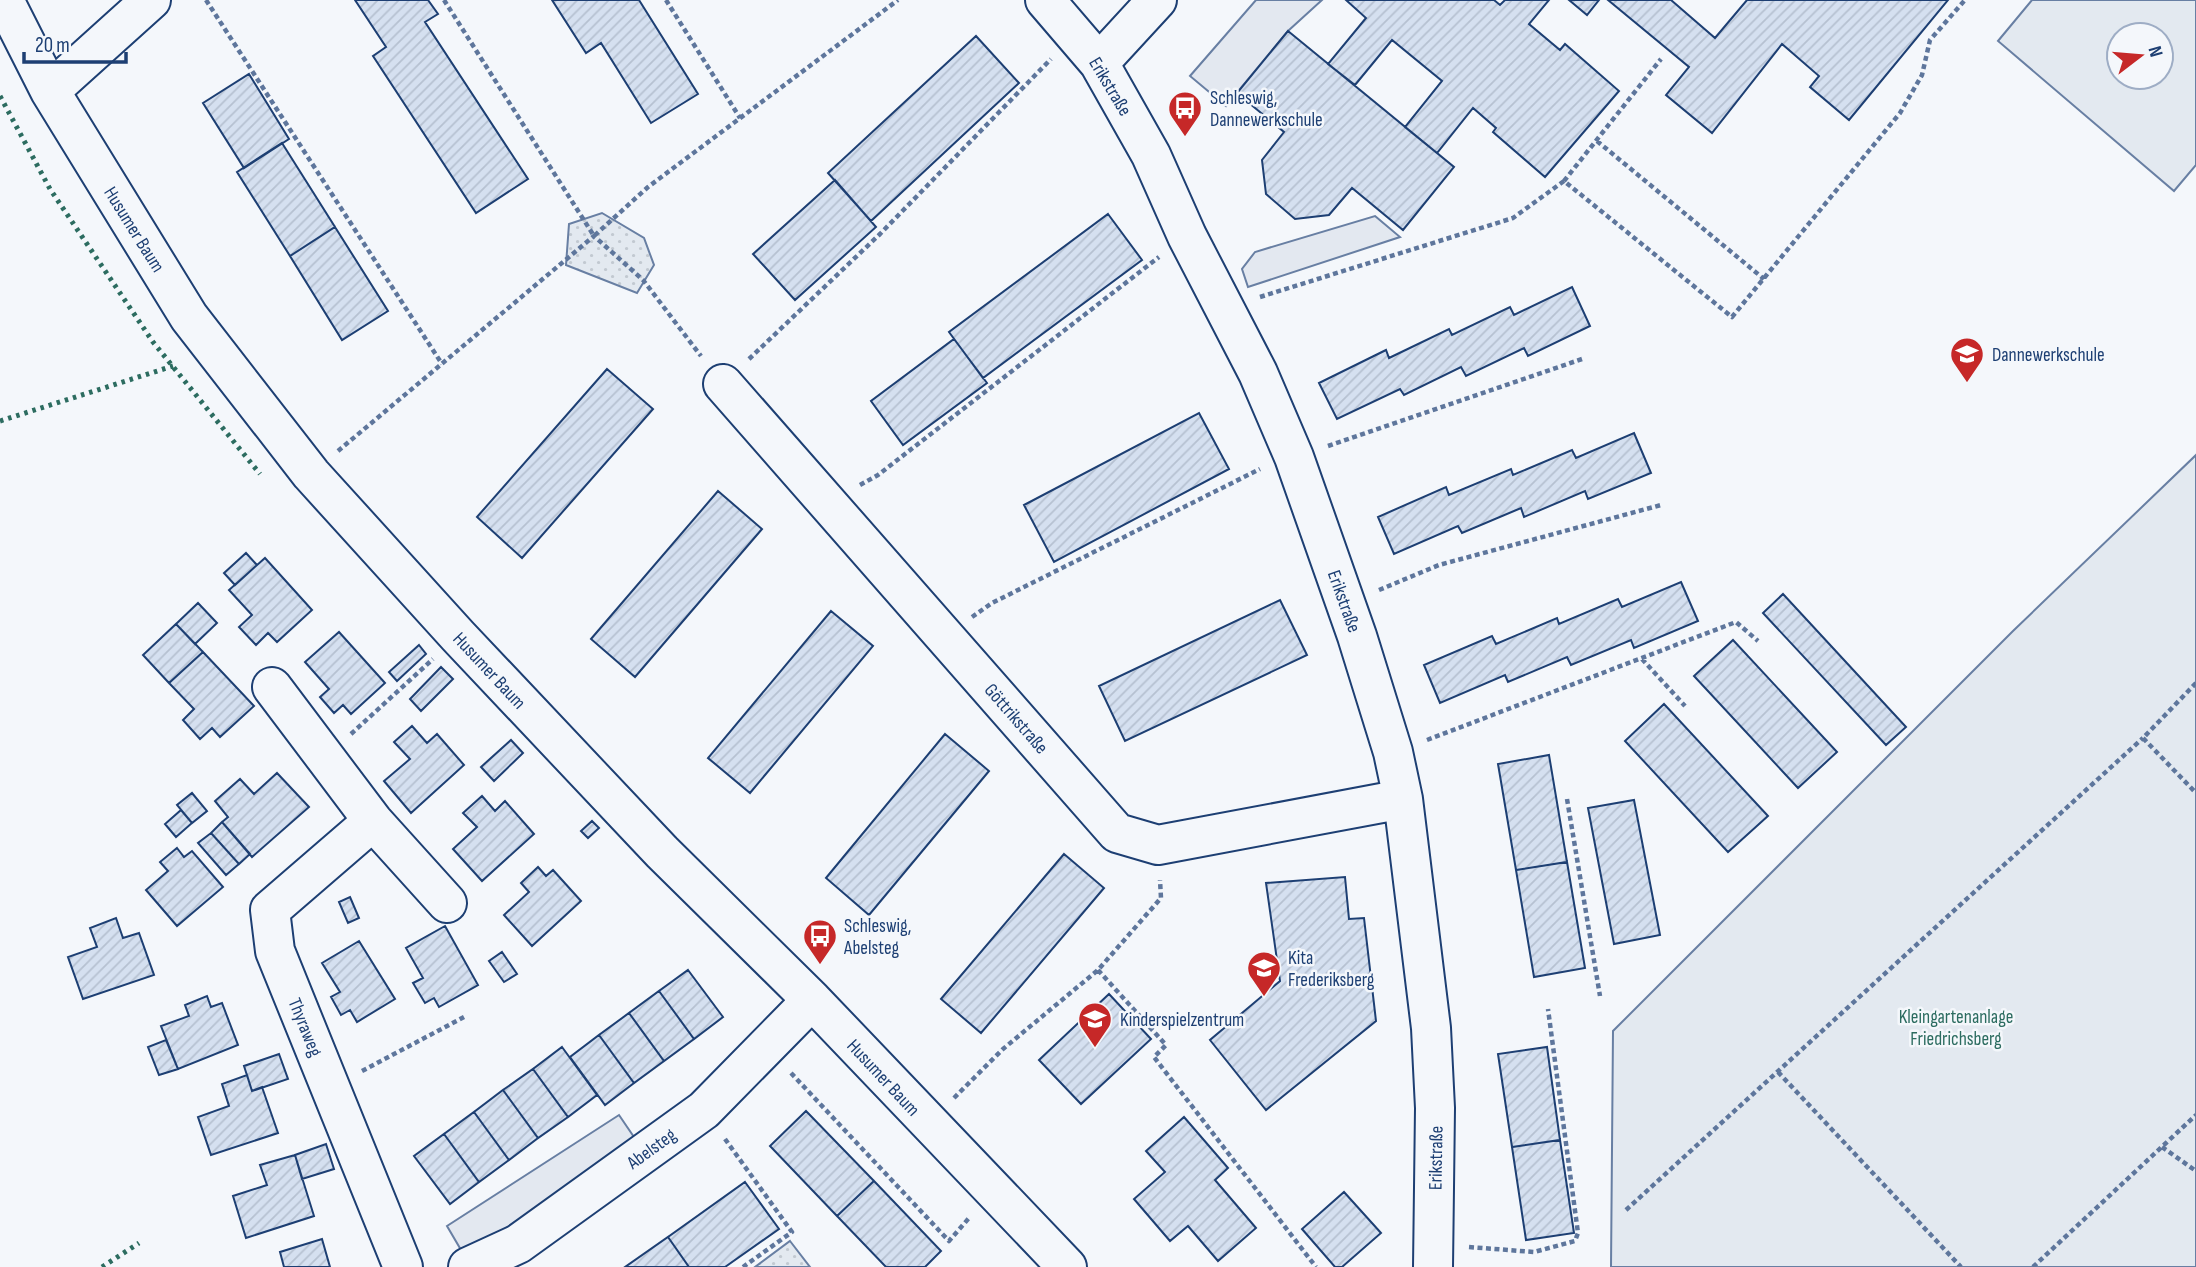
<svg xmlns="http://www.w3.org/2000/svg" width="2196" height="1267" font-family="'Sofia Sans Condensed',sans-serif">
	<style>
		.park { fill: url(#park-dots); stroke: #687fa3; stroke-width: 2 }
		.garden { fill: #e3e9f0; stroke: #687fa3; stroke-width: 2; fill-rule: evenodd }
		.parking { fill: #e3e8f0; stroke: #687fa3; stroke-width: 2 }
		.building { fill: url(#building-hatch); stroke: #1d3f73; stroke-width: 2 }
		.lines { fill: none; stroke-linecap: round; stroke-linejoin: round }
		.minor-casing { stroke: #1d3f73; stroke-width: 42 }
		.path { stroke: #5e769c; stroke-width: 4.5; stroke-dasharray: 5 3.5; stroke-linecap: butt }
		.minor { stroke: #f4f7fb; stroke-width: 38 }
		.hedge { stroke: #2c6c60; stroke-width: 5; stroke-dasharray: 3.5 5; stroke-linecap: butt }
		.labels { text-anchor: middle; stroke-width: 5; stroke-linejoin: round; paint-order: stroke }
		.street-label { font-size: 19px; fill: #1d3f73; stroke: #f4f7fb }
		.poi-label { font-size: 19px; fill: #1d3f73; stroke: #f4f7fb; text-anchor: start }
		.park-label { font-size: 19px; fill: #2c6c60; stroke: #f4f7fb }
	</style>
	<defs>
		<pattern id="park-dots" width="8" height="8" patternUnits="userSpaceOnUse" patternTransform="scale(1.75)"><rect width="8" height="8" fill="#e3e9f0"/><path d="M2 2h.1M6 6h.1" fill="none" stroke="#c2c9d1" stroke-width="1.8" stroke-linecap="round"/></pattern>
		<pattern id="building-hatch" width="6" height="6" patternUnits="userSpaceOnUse" patternTransform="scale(1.75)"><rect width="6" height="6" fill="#d5e0f0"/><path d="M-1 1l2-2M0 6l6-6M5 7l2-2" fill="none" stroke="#b6c1d1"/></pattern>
	</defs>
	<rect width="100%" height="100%" fill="#f4f7fb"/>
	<path class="park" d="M602 213 644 238 654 265 637 293 566 265 569 224Z
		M790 1241 810 1267H755Z"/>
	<path class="garden" d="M2032 0H2196V165L2174 191 1998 41ZM2161 35V77H2119V35Z
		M2196 455V1267H1611L1613 1031 2013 631Z"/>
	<path class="parking" d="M1256 0H1322L1288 31 1226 106 1190 76Z
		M1375 216 1400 237 1248 287 1242 269 1255 252Z
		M619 1115 638 1143 464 1255 447 1226Z"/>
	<path class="building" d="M355 0H428L438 14 425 22 528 179 476 213 373 56 386 47Z
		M552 0H639L698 94 651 123 601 43 586 53Z
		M1346 0H1494L1500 5 1505 0H1549L1529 24 1560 50 1565 44 1619 91 1545 177 1493 132 1496 128 1473 108 1437 153 1405 127 1442 81 1392 40 1355 85 1328 64 1366 18Z
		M1569 0H1599L1587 15Z
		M1608 0H1671L1715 38 1747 0H1948L1849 120 1810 87 1819 76 1782 44 1712 133 1666 95 1689 67Z
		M1288 31 1454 167 1403 230 1352 188 1329 215 1295 219 1266 194 1262 160 1284 132 1237 93Z
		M976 36 1019 83 871 221 828 173Z
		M249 74 289 139 244 168 203 103Z
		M282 143 335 227 290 256 237 172Z
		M835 180 876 227 795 300 753 254Z
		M1108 214 1142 260 983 378 949 332Z
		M335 227 388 311 342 340 290 256Z
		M1572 287 1590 326 1528 356 1524 348 1466 376 1461 367 1404 395 1400 389 1337 419 1319 383 1386 350 1389 358 1449 329 1452 335 1510 307 1514 315Z
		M954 339 987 383 903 445 871 401Z
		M607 369 653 409 522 558 477 517Z
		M1199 413 1229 469 1054 562 1024 505Z
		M1634 433 1651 473 1588 499 1585 491 1524 517 1521 508 1462 533 1458 526 1394 554 1378 517 1446 487 1449 495 1511 469 1513 475 1572 450 1576 458Z
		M718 491 762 529 635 677 591 639Z
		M246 553 257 565 235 585 224 573Z
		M265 558 312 610 277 642 268 633 256 645 239 627 252 615 229 590Z
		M1681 582 1698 621 1634 648 1631 640 1571 665 1567 657 1508 682 1505 675 1440 703 1424 665 1492 636 1496 644 1557 618 1559 624 1618 599 1622 607Z
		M1783 594 1906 727 1886 745 1763 613Z
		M1280 600 1307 655 1125 741 1099 686Z
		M198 603 217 623 195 644 176 624Z
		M831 611 873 646 750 793 708 758Z
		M176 624 203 652 169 683 143 655Z
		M339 632 385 683 351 714 343 705 334 713 320 697 329 689 305 662Z
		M1733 640 1837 752 1798 788 1694 676Z
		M419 645 426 654 397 681 389 672Z
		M203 652 254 706 220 737 212 728 200 739 183 720 194 709 169 683Z
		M441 667 453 679 421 711 410 699Z
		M1664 704 1768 816 1728 852 1625 741Z
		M412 726 427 743 437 734 464 765 411 813 384 781 410 759 394 742Z
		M945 734 989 771 869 915 826 878Z
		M511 740 523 753 494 781 481 767Z
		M1549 755 1567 862 1516 870 1498 764Z
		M277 773 309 807 252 857 222 822 228 817 215 801 240 779 254 794Z
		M192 793 207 811 192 823 177 805Z
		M482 796 495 811 505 801 534 834 482 881 453 849 477 827 463 813Z
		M1634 800 1660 935 1614 944 1588 808Z
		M181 810 192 823 176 837 165 824Z
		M592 821 599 828 588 838 581 831Z
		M222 822 250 854 239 864 211 833Z
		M211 833 239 864 226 875 198 843Z
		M177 848 184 857 192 851 223 887 177 926 146 890 168 871 160 862Z
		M1064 854 1104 888 981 1033 941 999Z
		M1567 862 1585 968 1534 977 1516 870Z
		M538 867 546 876 553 870 581 901 532 946 504 915 529 892 521 883Z
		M1345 877 1349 919 1364 918 1376 1021 1266 1110 1210 1040 1280 981 1266 883Z
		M350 897 359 918 348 923 339 902Z
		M116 918 123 938 139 933 154 975 83 999 68 957 97 947 90 928Z
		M445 926 478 985 439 1007 434 998 425 1003 413 983 423 978 406 948Z
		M359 941 395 999 357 1022 350 1010 341 1015 331 997 340 992 322 963Z
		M502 952 517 974 504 982 489 961Z
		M688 970 723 1017 694 1039 659 991Z
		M659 991 694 1039 664 1061 629 1013Z
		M1109 994 1151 1039 1081 1104 1039 1060Z
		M207 996 211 1007 222 1003 238 1045 178 1069 161 1026 189 1016 185 1005Z
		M629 1013 664 1061 634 1083 599 1035Z
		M599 1035 634 1083 605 1105 570 1057Z
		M166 1040 178 1069 159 1075 148 1047Z
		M562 1047 597 1095 568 1117 533 1069Z
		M1547 1047 1560 1140 1512 1147 1498 1054Z
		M279 1054 288 1079 252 1091 244 1066Z
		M533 1069 568 1117 538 1138 503 1090Z
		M247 1075 252 1091 262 1087 278 1133 211 1155 198 1117 229 1106 222 1084Z
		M503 1090 538 1138 509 1160 474 1112Z
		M806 1111 874 1181 837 1216 770 1146Z
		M474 1112 509 1160 479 1182 444 1134Z
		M1184 1117 1228 1168 1215 1180 1256 1228 1218 1261 1188 1226 1170 1241 1134 1199 1165 1172 1146 1151Z
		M444 1134 479 1182 450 1204 414 1156Z
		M1560 1140 1574 1233 1526 1240 1512 1147Z
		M326 1144 334 1169 302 1179 295 1155Z
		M295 1155 314 1216 246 1238 233 1196 267 1185 260 1165Z
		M874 1181 941 1251 925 1267H886L837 1216Z
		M745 1182 779 1229 725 1267H689L668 1237Z
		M1344 1192 1381 1233 1342 1267H1335L1302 1229Z
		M668 1237 689 1267H625Z
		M322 1239 330 1267H284L280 1252Z"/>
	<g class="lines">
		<g class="minor-casing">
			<path id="minor" d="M4 0 50 91 189 317 311 474 458 636 662 852 812 1000 1067 1267
				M1045 0 1099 63 1151 155 1187 236 1258 373 1294 457 1357 636 1393 752 1403 799 1431 1028 1435 1108 1433 1267
				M1099 63 1157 0
				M50 91 151 0
				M723 384 1117 833 1158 845 1403 799
				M272 687 373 821 447 903
				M373 821 270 910 275 951 403 1267
				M468 1267 518 1244 704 1110 812 1000"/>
		</g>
		<path class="path" d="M206 0 442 364
			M444 0 594 236 648 187 898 0
			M666 0 740 118
			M1597 141 1764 279
			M1564 181 1661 59
			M1260 297 1513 218 1564 181 1732 317 1900 113 1922 75 1930 40 1965 0
			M749 359 880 234 1051 59
			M1328 446 1582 359
			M338 451 594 236 643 280 701 356
			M860 485 878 475 1159 257
			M1379 590 1439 565 1661 505
			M972 617 992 603 1260 469
			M1642 659 1685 706
			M2196 683 2143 738 2196 793
			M351 734 433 659
			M1427 740 1736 622 1758 641
			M1567 799 1600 996
			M1098 970 1166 1045 1154 1057 1316 1267
			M362 1071 464 1017
			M1778 1072 1961 1267
			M791 1073 949 1241 969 1218
			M954 1098 1003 1049 1098 970 1161 898 1160 880
			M725 1139 792 1232 743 1267
			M2162 1147 2196 1171
			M1626 1210 2143 738
			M1469 1247 1534 1252 1575 1241 1578 1233 1548 1009
			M2033 1267 2196 1115"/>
		<use href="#minor" class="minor"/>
		<path class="hedge" d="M0 96 50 189 153 342 260 474
			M0 421 173 366
			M102 1267 139 1243"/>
	</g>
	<defs>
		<g id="bus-pin" transform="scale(1.75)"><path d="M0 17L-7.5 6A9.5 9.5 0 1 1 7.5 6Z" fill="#c62828" stroke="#f4f7fb"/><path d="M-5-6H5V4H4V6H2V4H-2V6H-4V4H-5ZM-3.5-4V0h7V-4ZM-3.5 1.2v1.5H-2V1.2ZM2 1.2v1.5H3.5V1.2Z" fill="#fff"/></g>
		<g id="school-pin" transform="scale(1.75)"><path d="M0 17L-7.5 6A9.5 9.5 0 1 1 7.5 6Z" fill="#c62828" stroke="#f4f7fb"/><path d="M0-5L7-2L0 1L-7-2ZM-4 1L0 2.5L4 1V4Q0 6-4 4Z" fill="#fff"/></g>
	</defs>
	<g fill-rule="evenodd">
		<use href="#bus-pin" x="1185" y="108"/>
		<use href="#school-pin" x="1967" y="354"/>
		<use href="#bus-pin" x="820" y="936"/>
		<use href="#school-pin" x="1264" y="968"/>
		<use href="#school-pin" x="1095" y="1019"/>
	</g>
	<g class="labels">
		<g class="street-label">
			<text transform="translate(1111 86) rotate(59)" y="7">Erikstraße</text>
			<text transform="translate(135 229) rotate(58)" y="7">Husumer Baum</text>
			<text transform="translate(1345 601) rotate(70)" y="7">Erikstraße</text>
			<text transform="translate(490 670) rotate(47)" y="7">Husumer Baum</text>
			<text transform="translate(1017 718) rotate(49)" y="7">Göttrikstraße</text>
			<text transform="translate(306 1027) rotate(68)" y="7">Thyraweg</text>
			<text transform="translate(884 1077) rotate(47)" y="7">Husumer Baum</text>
			<text transform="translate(651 1148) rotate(-36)" y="7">Abelsteg</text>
			<text transform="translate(1435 1158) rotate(-89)" y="7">Erikstraße</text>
		</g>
		<g class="poi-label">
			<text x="1210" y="104">Schleswig,<tspan x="1210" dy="22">Dannewerkschule</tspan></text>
			<text x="1992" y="361">Dannewerkschule</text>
			<text x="844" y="932">Schleswig,<tspan x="844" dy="22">Abelsteg</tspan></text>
			<text x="1288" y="964">Kita<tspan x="1288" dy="22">Frederiksberg</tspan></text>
			<text x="1120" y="1026">Kinderspielzentrum</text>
		</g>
		<g class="park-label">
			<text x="1956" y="1023">Kleingartenanlage<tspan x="1956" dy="22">Friedrichsberg</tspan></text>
		</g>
	</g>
	<g transform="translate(2140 56) rotate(74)"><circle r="33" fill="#f4f7fb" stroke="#9eadc5" stroke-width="2"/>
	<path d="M0-5L12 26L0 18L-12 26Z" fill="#c62828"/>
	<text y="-10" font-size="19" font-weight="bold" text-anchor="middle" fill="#1d3f73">N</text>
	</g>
	<path d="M24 52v10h102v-10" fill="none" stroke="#1d3f73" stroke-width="3.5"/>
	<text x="35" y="52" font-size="21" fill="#1d3f73" stroke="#f4f7fb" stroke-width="5" paint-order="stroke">20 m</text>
</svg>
